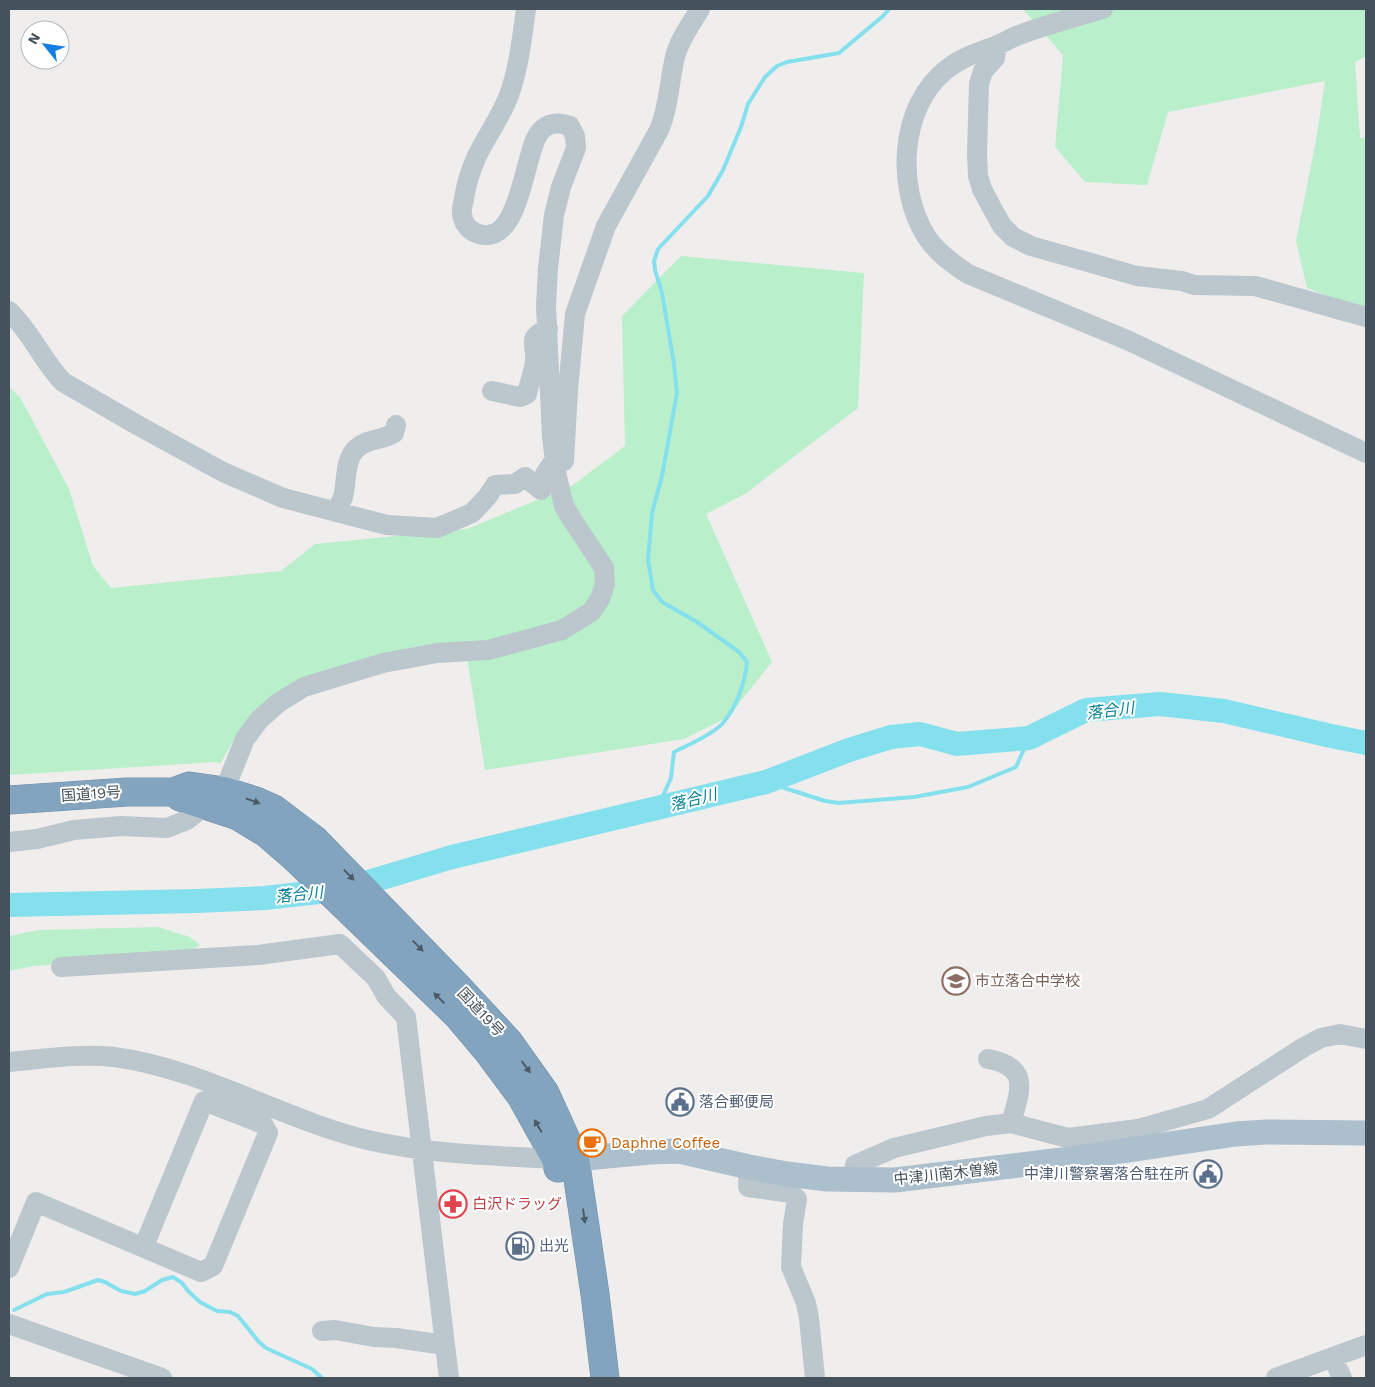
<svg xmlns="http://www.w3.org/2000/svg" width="1375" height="1387" font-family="'Work Sans','Noto Sans JP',sans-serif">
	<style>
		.green { fill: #b9efca }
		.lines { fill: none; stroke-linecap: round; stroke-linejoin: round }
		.stream { stroke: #85e0ee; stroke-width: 4 }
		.river { stroke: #85e0ee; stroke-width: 24 }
		.highway-casing { stroke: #6e8fa9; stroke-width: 29 }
		.minor { stroke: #bbc6cd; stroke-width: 20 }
		.major { stroke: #acbfcd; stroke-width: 25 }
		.highway { stroke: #83a4be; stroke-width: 28 }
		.oneway { fill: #4b5a65 }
		.labels { text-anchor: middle; stroke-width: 4; stroke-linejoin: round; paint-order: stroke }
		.street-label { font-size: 15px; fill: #45525b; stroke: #fff }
		.education-label { font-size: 15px; fill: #785e54; stroke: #fff; text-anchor: start }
		.service-label { font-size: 15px; fill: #4e5e75; stroke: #fff; text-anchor: start }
		.food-label { font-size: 15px; fill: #c56008; stroke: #fff; text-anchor: start }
		.health-label { font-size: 15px; fill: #be3a42; stroke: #fff; text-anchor: start }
		.water-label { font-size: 16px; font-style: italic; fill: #0a8193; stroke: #fff }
	</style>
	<rect width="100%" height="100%" fill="#f0eded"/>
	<path class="green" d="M1023 9H1366V56L1355 62 1360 138H1366V311L1307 288 1296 241 1316 140 1325 81 1168 112 1147 185 1085 182 1055 147 1063 55Z
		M681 256 864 273 858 408 745 494 706 514 772 662 728 717 684 739 485 770 465 645 368 660 238 732 220 764 216 762 9 775V387L20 397 69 489 93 566 111 588 281 571 315 544 467 529 573 485 625 446 622 316Z
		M158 927 190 937 200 945 182 956 34 966 9 971V936L39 930Z"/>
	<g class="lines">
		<path class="stream" d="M766 782 825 801 839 803 914 797 968 787 1016 767 1029 738
			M658 807 671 778 674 752C688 745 712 735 722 724 737 707 745 683 747 662L739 652 697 622 662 602 653 590 648 560 652 513 662 476 677 393 674 364 662 293 655 270 654 261 658 249 708 196 723 170 741 127 748 104 765 77 777 66 787 62 839 53 883 16 889 9
			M14 1310 47 1294 64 1292 98 1280 105 1282 121 1291 135 1294 145 1291 162 1280 173 1277 182 1283 188 1291 200 1302 217 1311 230 1312 238 1316 259 1342 266 1348 312 1369 322 1378"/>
		<path class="river" d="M9 905 196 901 265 898 345 889 452 857 766 782 849 750 891 737 920 734 957 744 1029 738 1086 710 1160 704 1224 711 1331 736 1366 743"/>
		<g class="highway-casing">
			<path id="highway" d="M180 797 238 816 266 833 295 858 457 1015 489 1053 521 1096 556 1159 558 1168
				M9 800 127 792H173L189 786 224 791 256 801 274 809 315 840 457 986 508 1041 545 1093 575 1159 595 1294 605 1378"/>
		</g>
		<path class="minor" d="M1103 9C1075 17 1046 25 1019 35 1011 38 1003 43 995 46 978 52 961 58 947 69 899 106 896 188 926 236 936 252 953 264 968 274L1127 340 1366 453
			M997 45 995 58 983 71 979 84 977 154 978 176 982 189 992 208 1002 226 1013 237 1031 246 1137 276 1182 281 1194 285 1255 286 1366 317
			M9 311C31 332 42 360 63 382L139 426 223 472 283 498 387 525 437 528 472 513 488 496 495 485 515 484 525 477 541 490 545 474 554 461
			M492 391 520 397 527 394C529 383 534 372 535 361 537 344 525 338 548 329
			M564 461 568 390 575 314 606 226 659 130C669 107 669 82 675 57 679 40 691 24 700 9
			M336 512C338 507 341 502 343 497 347 483 344 459 357 448 367 439 383 440 394 433L396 425
			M9 842 37 839 74 830 121 826 167 828 187 820 224 791 245 739 259 720 278 703 304 687 383 663 437 653 488 650 562 630 591 612 600 599 605 584 604 568 573 521 564 506 557 477 552 437 546 306 548 268 554 215 561 187 576 148 575 136 570 126C559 122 547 122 539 133 523 155 520 254 474 232 468 229 463 222 462 214 461 210 463 204 464 199 466 185 471 169 477 156 487 135 501 117 509 95 519 68 522 37 526 9
			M61 967 258 955 340 944 376 978 386 996 406 1017 445 1345
			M988 1059C1031 1067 1020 1091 1011 1123
			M9 1062C43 1059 80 1053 114 1057 205 1069 284 1121 372 1141 430 1154 497 1156 556 1159
			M749 1167 748 1187 791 1193 797 1199 793 1224 791 1267 806 1303 809 1318 815 1378
			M852 1179 855 1165 894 1148 986 1126 1011 1123 1068 1138 1138 1129 1208 1109 1304 1047 1321 1038 1340 1034 1366 1039
			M9 1268 36 1202 201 1272 213 1266 268 1133 263 1124 204 1101 144 1246
			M9 1324 162 1378
			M322 1331 335 1330 374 1337 396 1338 445 1345 449 1378
			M1333 1358 1342 1378
			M1276 1378 1366 1345"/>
		<path class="major" d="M556 1159H575L650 1152 679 1151 749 1167 787 1174 827 1179 895 1180 1062 1160 1236 1134 1266 1132 1366 1133"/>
		<use href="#highway" class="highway"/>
	</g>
	<defs><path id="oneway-solid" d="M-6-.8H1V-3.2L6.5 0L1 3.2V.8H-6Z" transform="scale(1.25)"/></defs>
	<g class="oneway">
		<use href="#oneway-solid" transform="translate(253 801) rotate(19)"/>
		<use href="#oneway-solid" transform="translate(349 875) rotate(46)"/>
		<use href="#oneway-solid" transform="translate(418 946) rotate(46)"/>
		<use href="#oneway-solid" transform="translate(439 998) rotate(-136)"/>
		<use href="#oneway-solid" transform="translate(526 1067) rotate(54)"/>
		<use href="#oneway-solid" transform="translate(538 1126) rotate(-120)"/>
		<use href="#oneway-solid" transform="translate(584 1216) rotate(82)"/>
	</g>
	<defs>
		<g id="school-ring" transform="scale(1.4375)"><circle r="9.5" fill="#fff" stroke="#8d6e63" stroke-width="1.5"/><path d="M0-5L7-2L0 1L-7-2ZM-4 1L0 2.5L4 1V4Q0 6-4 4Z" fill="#8d6e63"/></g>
		<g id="civic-ring" transform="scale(1.4375)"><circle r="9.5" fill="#fff" stroke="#5c6f8a" stroke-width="1.5"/><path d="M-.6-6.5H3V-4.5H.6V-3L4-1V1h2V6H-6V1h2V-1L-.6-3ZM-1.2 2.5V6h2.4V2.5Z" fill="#5c6f8a"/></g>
		<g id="cafe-ring" transform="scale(1.4375)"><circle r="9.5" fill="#fff" stroke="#e8710a" stroke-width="1.5"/><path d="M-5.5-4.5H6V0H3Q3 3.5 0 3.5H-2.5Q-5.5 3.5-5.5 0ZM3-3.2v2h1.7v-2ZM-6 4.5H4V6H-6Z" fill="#e8710a"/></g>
		<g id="pharmacy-ring" transform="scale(1.4375)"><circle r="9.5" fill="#fff" stroke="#e0444e" stroke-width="1.5"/><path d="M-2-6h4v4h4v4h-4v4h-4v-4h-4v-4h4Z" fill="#e0444e"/></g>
		<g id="fuel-ring" transform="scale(1.4375)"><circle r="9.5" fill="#fff" stroke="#5c6f8a" stroke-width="1.5"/><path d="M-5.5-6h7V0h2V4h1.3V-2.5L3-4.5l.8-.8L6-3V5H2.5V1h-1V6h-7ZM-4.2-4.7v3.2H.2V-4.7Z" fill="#5c6f8a"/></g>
	</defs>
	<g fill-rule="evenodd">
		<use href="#school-ring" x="956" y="981"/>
		<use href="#civic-ring" x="680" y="1102"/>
		<use href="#cafe-ring" x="592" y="1143"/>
		<use href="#civic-ring" x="1208" y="1174"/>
		<use href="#pharmacy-ring" x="453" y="1204"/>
		<use href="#fuel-ring" x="520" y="1246"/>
	</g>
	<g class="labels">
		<g class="street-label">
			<text transform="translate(91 794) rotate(-4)" y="5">国道19号</text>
			<text transform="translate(481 1012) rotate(47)" y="5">国道19号</text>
			<text transform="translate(946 1174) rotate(-6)" y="5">中津川南木曽線</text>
		</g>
		<g class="education-label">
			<text x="975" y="986">市立落合中学校</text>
		</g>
		<g class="service-label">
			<text x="699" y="1107">落合郵便局</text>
			<text x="1189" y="1179" text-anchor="end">中津川警察署落合駐在所</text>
			<text x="539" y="1251">出光</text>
		</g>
		<g class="food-label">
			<text x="611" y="1148">Daphne Coffee</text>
		</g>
		<g class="health-label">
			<text x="472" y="1209">白沢ドラッグ</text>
		</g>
		<g class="water-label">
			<text transform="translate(1110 710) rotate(-7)" y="6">落合川</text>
			<text transform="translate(693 799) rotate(-14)" y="6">落合川</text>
			<text transform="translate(299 894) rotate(-6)" y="6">落合川</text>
		</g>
	</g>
	<rect width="1375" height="1387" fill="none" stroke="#45525b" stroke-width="20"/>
	<g transform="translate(45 45) rotate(300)"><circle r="24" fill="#ffffff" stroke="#b5babd"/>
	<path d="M0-4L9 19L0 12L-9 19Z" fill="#147fe2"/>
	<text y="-8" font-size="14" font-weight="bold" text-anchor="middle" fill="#45525b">N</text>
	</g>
</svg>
